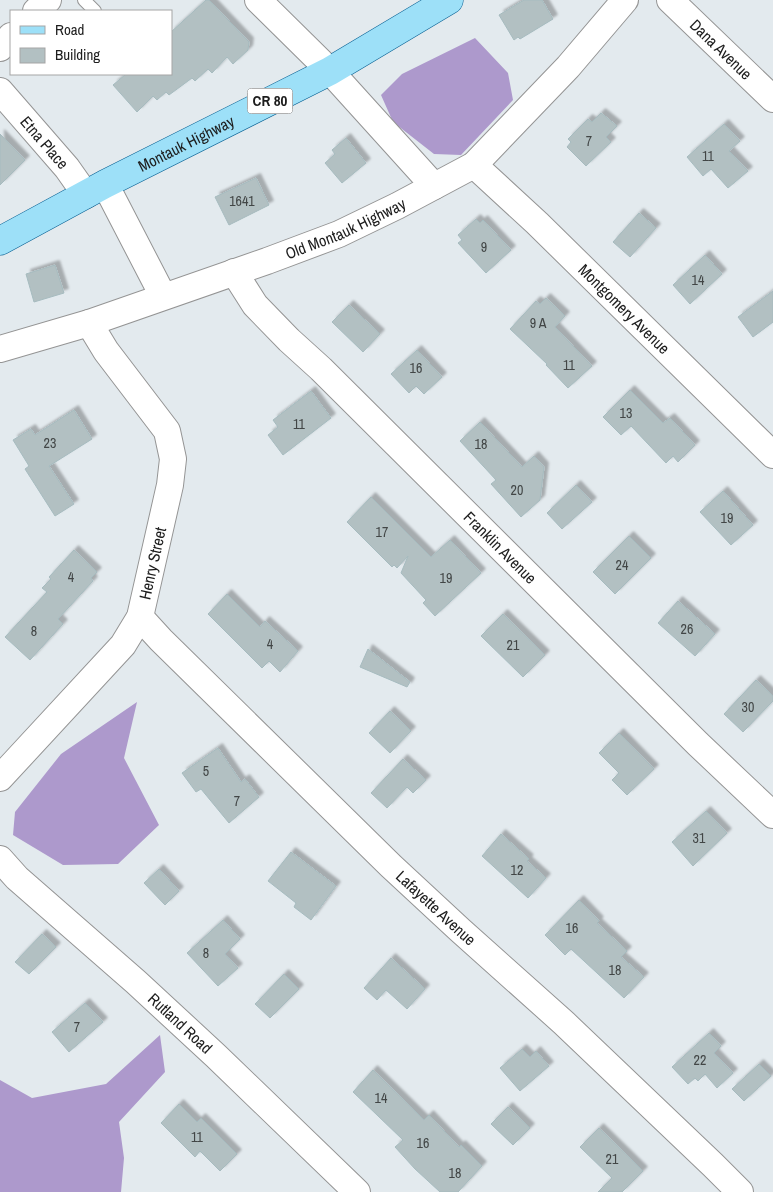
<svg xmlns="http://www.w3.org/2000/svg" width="773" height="1192" font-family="'Archivo Narrow',sans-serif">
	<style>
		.forest { fill: #ad99cc }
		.building { fill: #b2c0c2; stroke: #a6bbbf; filter: url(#shadow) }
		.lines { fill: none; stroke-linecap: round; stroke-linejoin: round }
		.lane-casing { stroke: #949494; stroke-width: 14 }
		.street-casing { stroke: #949494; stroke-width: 28 }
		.primary-casing { stroke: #055d90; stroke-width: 29 }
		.lane { stroke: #fff; stroke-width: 12 }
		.street { stroke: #fff; stroke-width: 26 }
		.primary { stroke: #9de0f8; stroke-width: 28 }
		.labels { text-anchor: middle; stroke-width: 4; stroke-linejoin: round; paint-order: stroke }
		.number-label { font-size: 14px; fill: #424646 }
		.shield { fill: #fff; stroke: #616161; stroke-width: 1 }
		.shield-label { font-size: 15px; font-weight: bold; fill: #1d1d1d }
		.street-label { font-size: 16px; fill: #1d1d1d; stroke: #fff }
	</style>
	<defs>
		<filter id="shadow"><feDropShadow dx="4.5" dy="-4.5" stdDeviation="1" flood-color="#0004"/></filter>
	</defs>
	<rect width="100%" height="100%" fill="#e3eaee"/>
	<path class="forest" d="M475 38 508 73 513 100 461 155 434 154 393 122 381 95 402 74Z
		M137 702 124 758 159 825 118 864 63 865 13 835 15 812 61 754Z
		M160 1035 165 1072 119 1122 124 1158 121 1192H0V1080L32 1098 106 1084Z"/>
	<path class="building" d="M206 0H209L249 42 248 50 233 64 227 57 212 73 208 69 195 81 192 78 169 95 166 92 157 100 153 96 137 112 113 85 126 74H171V32Z
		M524 0H542L553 19 520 39 518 37 514 40 499 15Z
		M601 113 617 126 606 137 611 142 586 166 567 147 571 142 568 139 588 119 592 122Z
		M724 124 740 141 729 151 748 171 728 188 711 169 703 176 687 157Z
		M0 134 25 160 0 185Z
		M346 138 366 163 342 183 325 163 335 154 332 150Z
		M256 178 269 205 229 225 215 197Z
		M639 213 656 228 630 257 613 242Z
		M476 219 480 223 483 220 511 250 486 273 458 243 462 240 458 235Z
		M705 255 722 274 690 304 673 285Z
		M55 265 64 293 34 302 26 274Z
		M773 291V322L753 337 738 317Z
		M546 298 565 316 555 327 592 366 568 388 546 365 547 364 510 329 536 301 540 304Z
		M349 305 380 334 363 352 332 322Z
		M417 350 442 377 424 394 416 386 409 393 391 374Z
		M630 390 663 423 670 418 695 445 678 462 673 456 666 463 631 426 621 435 603 417Z
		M311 391 331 418 283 455 268 435 278 427 273 420Z
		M74 410 92 439 49 466 74 504 55 516 25 469 29 466 13 440 31 429 35 435Z
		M480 422 522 467 534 456 544 467 540 500 521 517 491 484 496 480 460 441Z
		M576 485 592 502 562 529 547 513Z
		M723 491 753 525 731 545 700 512Z
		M371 497 431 557 450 540 481 573 435 616 423 603 426 600 401 573 408 556 397 568 394 565 392 567 347 522Z
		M629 536 651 558 615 594 593 572Z
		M74 550 97 572 91 578 93 581 58 619 63 624 30 660 5 637 47 592 42 588 51 579 49 577Z
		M227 594 260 627 265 621 298 651 280 672 269 661 262 668 208 614Z
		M678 601 715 634 695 656 658 623Z
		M503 614 545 655 523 677 481 636Z
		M368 649 410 682 407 687 360 667Z
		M756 680 773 696V701L743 732 724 714Z
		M390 711 411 731 390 753 369 733Z
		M619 733 654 769 627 795 612 780 619 773 599 753Z
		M218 748 241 782 245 779 259 797 229 823 201 789 196 792 182 773Z
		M403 759 426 780 413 793 407 787 387 808 371 793Z
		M706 811 727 833 693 866 672 842Z
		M501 834 529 859 527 861 546 878 528 898 482 856Z
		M291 852 336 886 311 920 294 907 296 903 268 881Z
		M159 869 179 891 165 905 144 883Z
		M579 900 599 921 597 923 627 951 621 957 644 977 624 998 571 949 565 955 545 935Z
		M223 920 240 939 225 954 238 968 218 986 187 953Z
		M42 934 56 947 29 974 15 962Z
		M391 958 425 989 407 1009 386 990 377 1000 364 988Z
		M284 974 299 989 270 1018 255 1004Z
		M85 1003 103 1022 69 1052 52 1032Z
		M709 1033 721 1046 714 1053 733 1073 717 1088 705 1074 698 1081 695 1078 688 1084 672 1067Z
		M522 1049 530 1057 536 1051 549 1066 520 1091 500 1068Z
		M759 1064 771 1076 744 1101 732 1089Z
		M373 1070 424 1120 429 1115 459 1147 461 1145 482 1166 458 1192H440L415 1169 395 1147 403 1140 353 1092Z
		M179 1104 197 1122 201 1118 237 1154 220 1171 200 1151 195 1157 161 1123Z
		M508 1107 530 1128 513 1145 491 1124Z
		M599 1128 643 1171 622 1192H598L612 1178 580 1147Z"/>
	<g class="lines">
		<g class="lane-casing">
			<path id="lane" d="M84 0 95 11"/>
		</g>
		<g class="street-casing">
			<g id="street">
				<path d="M258 0 330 71 434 186"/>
				<path id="s1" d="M670 0 773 99"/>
				<path d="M36 11 48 0"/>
				<path d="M0 48 11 36"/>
				<path id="s2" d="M0 91 67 168 86 195"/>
				<path id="s3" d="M474 165 537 223 773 455"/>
				<path d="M105 184 163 296"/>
				<path id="s4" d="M234 272 255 305 289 340 321 369 698 744 773 815"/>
				<path id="s5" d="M0 349 89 323 267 261 339 234 397 206 474 165 568 67 625 0"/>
				<path id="s6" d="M140 617 161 640 391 866 460 930 564 1023 713 1165 740 1192"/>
				<path id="s7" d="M0 778 123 645 140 617 170 485 173 459 167 431 106 351 89 323"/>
				<path id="s8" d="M0 859 17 878 136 982 216 1056 357 1192"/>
			</g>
		</g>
		<g class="primary-casing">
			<g id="primary">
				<path id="s9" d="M0 241 105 184 330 71 449 0"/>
			</g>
		</g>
		<use href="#lane" class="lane"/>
		<use href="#street" class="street"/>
		<use href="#primary" class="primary"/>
	</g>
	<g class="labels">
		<g class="number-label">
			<text x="589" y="146">7</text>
			<text x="708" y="161">11</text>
			<text x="242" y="206">1641</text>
			<text x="484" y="252">9</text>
			<text x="698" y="285">14</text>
			<text x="538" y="328">9 A</text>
			<text x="569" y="370">11</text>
			<text x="416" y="373">16</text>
			<text x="626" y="418">13</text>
			<text x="299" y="429">11</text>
			<text x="50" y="448">23</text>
			<text x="481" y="449">18</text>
			<text x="517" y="495">20</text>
			<text x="727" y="523">19</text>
			<text x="382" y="537">17</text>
			<text x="622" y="570">24</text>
			<text x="71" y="582">4</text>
			<text x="446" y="583">19</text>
			<text x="687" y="634">26</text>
			<text x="34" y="636">8</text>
			<text x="270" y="649">4</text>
			<text x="513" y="650">21</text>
			<text x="748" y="712">30</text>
			<text x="206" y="776">5</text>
			<text x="237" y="806">7</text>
			<text x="699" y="843">31</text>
			<text x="517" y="875">12</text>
			<text x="572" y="933">16</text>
			<text x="206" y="958">8</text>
			<text x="615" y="975">18</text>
			<text x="77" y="1032">7</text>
			<text x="700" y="1065">22</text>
			<text x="381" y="1103">14</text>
			<text x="197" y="1142">11</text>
			<text x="423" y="1148">16</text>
			<text x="612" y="1164">21</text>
			<text x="455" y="1178">18</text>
		</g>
		<rect class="shield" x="247.5" y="88.5" width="45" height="25" rx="4"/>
		<g class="shield-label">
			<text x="270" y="106">CR 80</text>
		</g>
		<g class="street-label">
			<text dy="6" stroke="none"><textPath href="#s1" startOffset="71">Dana Avenue</textPath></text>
			<text dy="6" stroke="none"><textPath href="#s2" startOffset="68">Etna Place</textPath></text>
			<text dy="6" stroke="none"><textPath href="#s9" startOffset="210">Montauk Highway</textPath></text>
			<text dy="6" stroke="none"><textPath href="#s5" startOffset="366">Old Montauk Highway</textPath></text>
			<text dy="6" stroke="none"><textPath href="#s3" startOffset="208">Montgomery Avenue</textPath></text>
			<text dy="6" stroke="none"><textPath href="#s4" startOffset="384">Franklin Avenue</textPath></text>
			<text dy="6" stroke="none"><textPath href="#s7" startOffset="269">Henry Street</textPath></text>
			<text dy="6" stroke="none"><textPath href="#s6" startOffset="415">Lafayette Avenue</textPath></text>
			<text dy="6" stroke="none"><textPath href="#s8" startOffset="244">Rutland Road</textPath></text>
		</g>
	</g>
	<rect x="10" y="10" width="162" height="65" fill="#ffffff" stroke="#a5a5a5"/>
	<rect x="20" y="26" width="25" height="8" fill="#9de0f8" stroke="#a5a5a5"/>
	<text x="55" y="35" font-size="15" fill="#1d1d1d">Road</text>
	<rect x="20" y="48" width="25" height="15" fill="#b2c0c2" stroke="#a5a5a5"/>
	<text x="55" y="60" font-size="15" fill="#1d1d1d">Building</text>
</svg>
